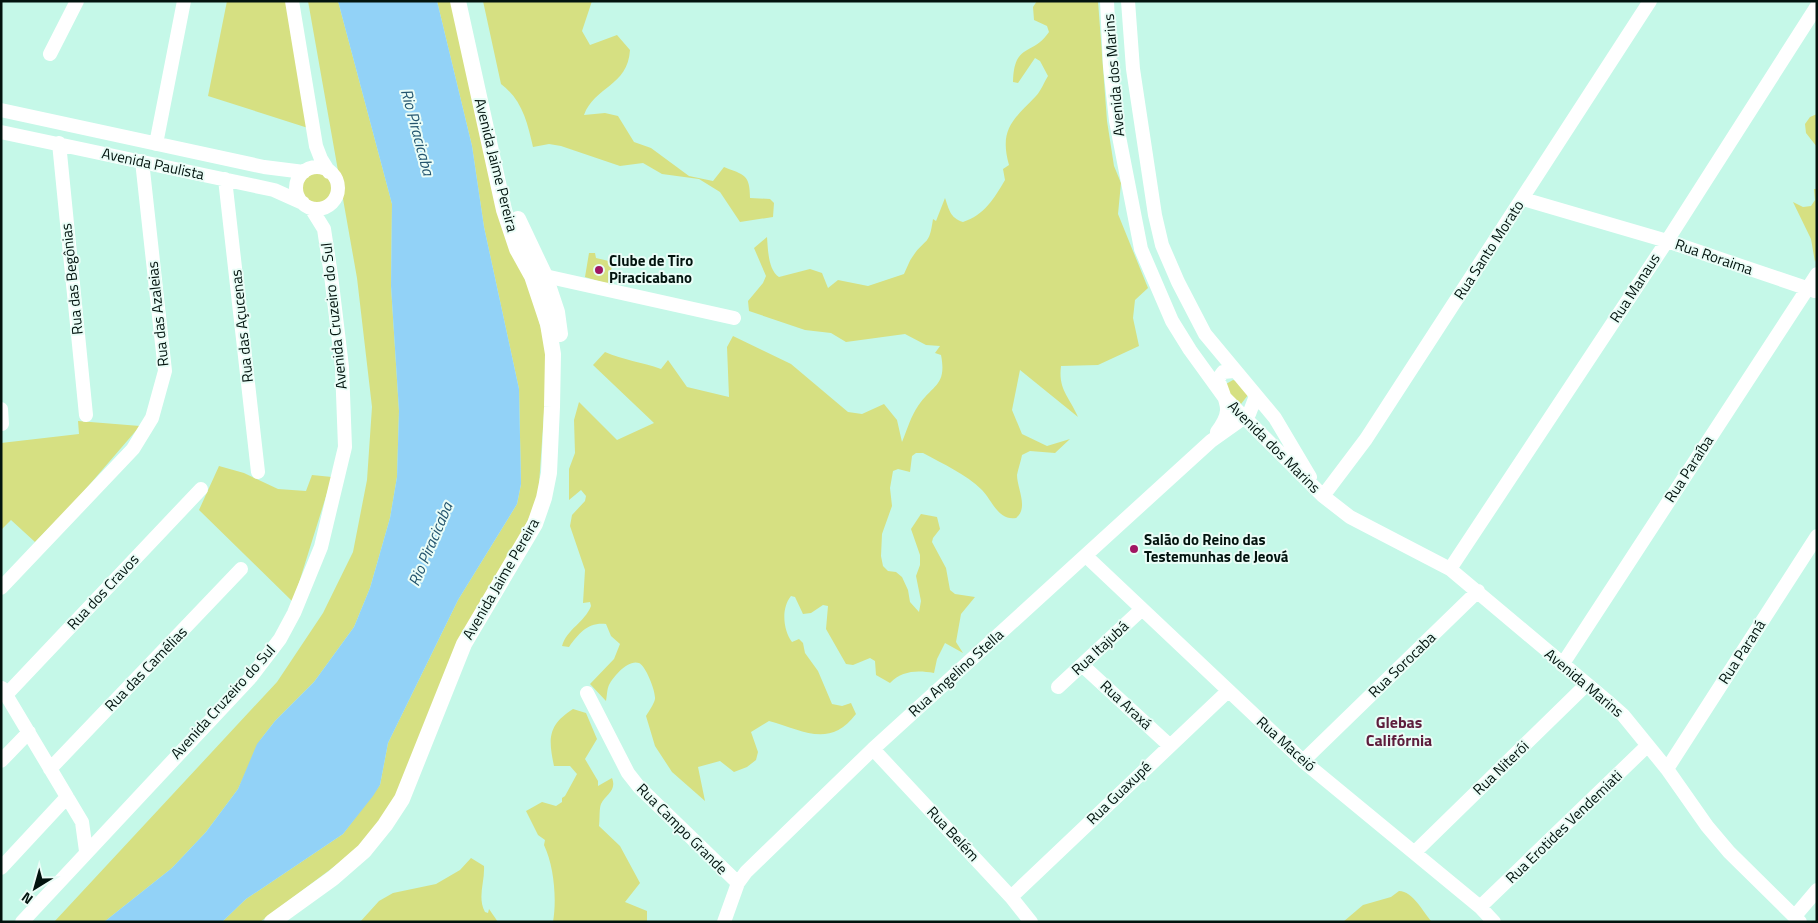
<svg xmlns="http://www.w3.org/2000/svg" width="1818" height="923" font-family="'Titillium Web',sans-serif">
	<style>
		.green { fill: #d6e082 }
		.water { fill: #92d2f7 }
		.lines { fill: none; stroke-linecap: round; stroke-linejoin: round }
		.minor { stroke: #fff; stroke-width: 14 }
		.major { stroke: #fff; stroke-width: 16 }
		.poi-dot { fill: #a01662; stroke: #eafdf7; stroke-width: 2 }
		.labels { text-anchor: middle; stroke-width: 4; stroke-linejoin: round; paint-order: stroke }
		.street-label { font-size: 15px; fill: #02130e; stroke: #eafdf7 }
		.poi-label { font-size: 15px; font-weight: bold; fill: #02130e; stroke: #eafdf7; text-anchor: start }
		.water-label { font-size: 16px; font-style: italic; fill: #24556e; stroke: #eafdf7 }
		.neighbourhood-label { font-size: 16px; font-weight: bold; fill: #5d1d3c; stroke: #eafdf7 }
	</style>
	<rect width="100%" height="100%" fill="#c5f8e8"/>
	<path class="green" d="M227 1H286L308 128 208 96Z
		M308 1H338L392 204 391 286 399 411 397 477 390 518 370 588 354 627 314 682 275 721 261 739 238 789 206 832 172 868 104 922H54L277 682 323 613 353 552 367 480 372 407 357 278Z
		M437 1H454L548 355 538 499 395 797 379 823 359 848 260 922H222L246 899 343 834 380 785 388 743 458 600 517 504 521 484 519 389 484 227 472 146Z
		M483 1H592L582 31 590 45 617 35 630 50C628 86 594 87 584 115L605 113 618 116 634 142 651 148 689 176 713 181 724 167C744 175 750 174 750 198L770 199 774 203 773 217 740 222 720 192 699 179 662 174 643 163 620 166 561 146 549 144 533 147C527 121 522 100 501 84Z
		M1037 1H1098L1107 121 1114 166 1121 183 1118 214 1148 288 1135 300 1133 318 1139 346 1098 365 1061 366C1058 390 1069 396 1078 417L1020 370 1012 410 1022 434 1047 446 1070 439 1055 453 1030 451 1022 455C1021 461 1018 469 1017 475 1017 488 1029 508 1016 518 998 521 992 500 982 490 966 474 943 464 923 453H916L912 456 910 472 898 469 893 471 890 488 892 506 882 534 881 556 883 566 888 571 896 572 902 577 908 590 910 602 919 612 921 601 916 576 920 565V555L911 529 921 514 937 517 940 529 933 538 932 542 946 568 950 590 955 594 975 597 961 614 956 642 963 653 945 643 937 659 934 673C916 670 902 671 890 683L876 675 875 661 870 658 853 665 846 664 826 629 828 606 823 605 811 613 803 614 795 597 791 596C781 608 783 630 792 642L799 639 803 643 805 653 818 671 832 704 842 706 851 703 856 714C829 749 803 730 769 721L751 732 758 752 756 760 747 767 734 772 720 761 698 767 705 801 672 772 655 746 646 716C649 711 654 704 655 699 656 692 646 666 639 663 628 659 613 677 609 685 607 689 607 696 606 701L590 684 614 659 620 644 611 636 606 624C588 622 579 633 569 647L562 646C567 629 585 622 591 606L590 602 583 603 585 570 570 526 572 515 585 501 586 496 581 490 569 500V469L575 453 574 420 579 402 617 440 654 423 593 365 605 352C623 360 642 362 661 369L668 360 687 387 729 397 727 347 733 336 791 364 848 412 862 414 884 404 897 420 902 442C907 430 911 416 918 406 933 384 947 386 941 355L935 353 940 346 926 345 905 334 846 342 831 333 805 330 749 311 748 301 763 283 766 276 754 248 767 237C768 249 768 270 779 277L810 269 822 273 828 288 838 280 868 286 904 274C907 268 909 261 913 256 926 237 929 247 933 219L936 221 945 198C949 209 950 218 963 222 984 215 994 199 1005 180L1003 169 1009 165C999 129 1013 120 1036 96 1041 91 1044 82 1048 76L1040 61 1035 58 1018 83 1013 82C1014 42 1032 57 1049 32L1047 26 1034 20 1033 7Z
		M1817 114V147L1806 133 1805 124 1810 117Z
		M300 188a18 18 0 1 1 36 0a18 18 0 1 1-36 0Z
		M1814 189H1817V257L1815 262 1811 239 1793 202 1803 207 1811 206 1815 200Z
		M589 253H595L596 258 613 262 608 284 585 277Z
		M1233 380 1237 381 1248 395 1241 404 1233 400 1226 384Z
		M78 421 140 426 72 505 35 542 11 520 1 530V443L79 434Z
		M219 466 244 473 278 489 306 491 312 475 332 477 293 602 199 510Z
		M573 709 586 713 597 739 585 759 598 781V786L612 778C617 791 606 794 601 804 599 809 600 819 599 826L620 846 640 883 625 902 647 911V922H553C557 899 554 866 544 845L545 840 538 835 526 811 542 802 556 806 562 802V798L565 796 577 774 570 766H554C548 738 548 725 573 709Z
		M471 858 484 866C485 882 477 897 485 912L488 913 489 909 498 922H360L379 901 393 893 436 884 460 870Z
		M1399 891C1413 891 1423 912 1432 922H1343L1363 905 1391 897Z"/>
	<path class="water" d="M338 1H437L472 146 484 227 519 389 521 484 517 504 458 600 388 743 380 785 373 796 343 834 246 899 222 922H104L172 868 206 832 238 789 257 744 275 721 314 682 354 627 370 588 390 518 397 477 399 411 391 286 392 204Z"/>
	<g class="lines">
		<path class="minor" d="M292 1 316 146 321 159 329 172
			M1107 1 1110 66 1116 121 1141 249 1172 321 1190 350 1224 397 1323 496 1350 517 1450 569 1606 700 1623 715 1667 769 1707 826 1729 852 1800 922
			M1128 1 1133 69 1155 215 1162 245 1178 282 1205 334 1275 418 1310 477
			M50 54 77 1
			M1 110 264 167 304 172
			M1 132 274 190 303 203
			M59 143 86 415
			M156 144 184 1
			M296 188a21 21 0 1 1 42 0a21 21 0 1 1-42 0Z
			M225 179 258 472
			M1523 199 1667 241 1815 291
			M536 276H545L734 318
			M1 409 2 424
			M1217 432C1234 409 1226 404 1218 379L1223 372 1234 371
			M1323 496 1366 439 1650 1
			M1086 556 1303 761 1480 907 1494 922
			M1450 569 1667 241 1817 6
			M1 588 133 449 152 418 165 371 142 161
			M1082 665 1169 745
			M1562 665 1817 274
			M1058 687 1142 609
			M2 688 82 822 86 851
			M587 693 628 773 639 787 738 883
			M6 695 201 489
			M873 749 1011 897 1031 922
			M1 761 29 732
			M1303 761 1478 591
			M50 769 241 569
			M1667 769 1817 536
			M1415 852 1587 684
			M1 868 67 797
			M1011 897 1228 691
			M1480 907 1647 746
			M1795 916 1817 890
			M22 922 251 677 280 639 294 613 321 547 345 447 342 367 331 275 324 229 311 208
			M724 922 738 883 746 872 873 749 1211 441 1249 414 1256 396"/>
		<path class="major" d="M518 219 545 276 557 312 560 334
			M272 922 333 878 364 851 385 825 402 799 464 644 535 524 544 498 549 473 552 407 553 354 548 324 532 276 517 249 504 210 458 1"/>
	</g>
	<g class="poi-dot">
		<circle cx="599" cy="270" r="5"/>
		<circle cx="1134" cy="549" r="5"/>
	</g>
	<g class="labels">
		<g class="street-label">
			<text transform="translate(1114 75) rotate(-95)" y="5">Avenida dos Marins</text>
			<text transform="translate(153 164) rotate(12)" y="5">Avenida Paulista</text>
			<text transform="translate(496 165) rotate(76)" y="5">Avenida Jaime Pereira</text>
			<text transform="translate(1489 250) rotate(-57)" y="5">Rua Santo Morato</text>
			<text transform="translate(1714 257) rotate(19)" y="5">Rua Roraima</text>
			<text transform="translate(72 279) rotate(-96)" y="5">Rua das Begônias</text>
			<text transform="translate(1635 288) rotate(-57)" y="5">Rua Manaus</text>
			<text transform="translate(158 314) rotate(-96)" y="5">Rua das Azaleias</text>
			<text transform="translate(334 316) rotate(-96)" y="5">Avenida Cruzeiro do Sul</text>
			<text transform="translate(242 326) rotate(-96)" y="5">Rua das Açucenas</text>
			<text transform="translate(1274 447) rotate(45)" y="5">Avenida dos Marins</text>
			<text transform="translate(1689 469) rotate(-57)" y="5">Rua Paraíba</text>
			<text transform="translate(501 579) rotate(-60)" y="5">Avenida Jaime Pereira</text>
			<text transform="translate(103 592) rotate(-47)" y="5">Rua dos Cravos</text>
			<text transform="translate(1100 648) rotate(-43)" y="5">Rua Itajubá</text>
			<text transform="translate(1742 652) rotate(-57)" y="5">Rua Paraná</text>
			<text transform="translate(1402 665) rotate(-44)" y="5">Rua Sorocaba</text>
			<text transform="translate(146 669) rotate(-46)" y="5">Rua das Camélias</text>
			<text transform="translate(956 673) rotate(-42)" y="5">Rua Angelino Stella</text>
			<text transform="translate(1584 683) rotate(40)" y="5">Avenida Marins</text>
			<text transform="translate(223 702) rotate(-48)" y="5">Avenida Cruzeiro do Sul</text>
			<text transform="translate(1126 705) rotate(43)" y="5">Rua Araxá</text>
			<text transform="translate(1286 744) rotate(42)" y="5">Rua Maceió</text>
			<text transform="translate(1501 768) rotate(-44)" y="5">Rua Niterói</text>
			<text transform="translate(1119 793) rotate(-44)" y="5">Rua Guaxupé</text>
			<text transform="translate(1564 827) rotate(-44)" y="5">Rua Erotides Vendemiati</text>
			<text transform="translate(682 829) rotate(45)" y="5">Rua Campo Grande</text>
			<text transform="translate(953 834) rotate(47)" y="5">Rua Belém</text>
		</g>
		<g class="poi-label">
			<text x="609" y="266">Clube de Tiro<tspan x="609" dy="17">Piracicabano</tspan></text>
			<text x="1144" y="545">Salão do Reino das<tspan x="1144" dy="17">Testemunhas de Jeová</tspan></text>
		</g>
		<g class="water-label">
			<text transform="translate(418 132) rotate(75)" y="6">Rio Piracicaba</text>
			<text transform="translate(430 544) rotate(-67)" y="6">Rio Piracicaba</text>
		</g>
		<g class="neighbourhood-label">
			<text x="1399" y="728">Glebas<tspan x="1399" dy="18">Califórnia</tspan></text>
		</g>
	</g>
	<rect width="1818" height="923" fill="none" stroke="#02130e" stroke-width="5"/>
	<g transform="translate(35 888) rotate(217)" stroke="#eafdf7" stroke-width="4" paint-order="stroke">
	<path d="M0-4L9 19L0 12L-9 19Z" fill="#02130e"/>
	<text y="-8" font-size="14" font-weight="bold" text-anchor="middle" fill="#02130e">N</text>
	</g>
</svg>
